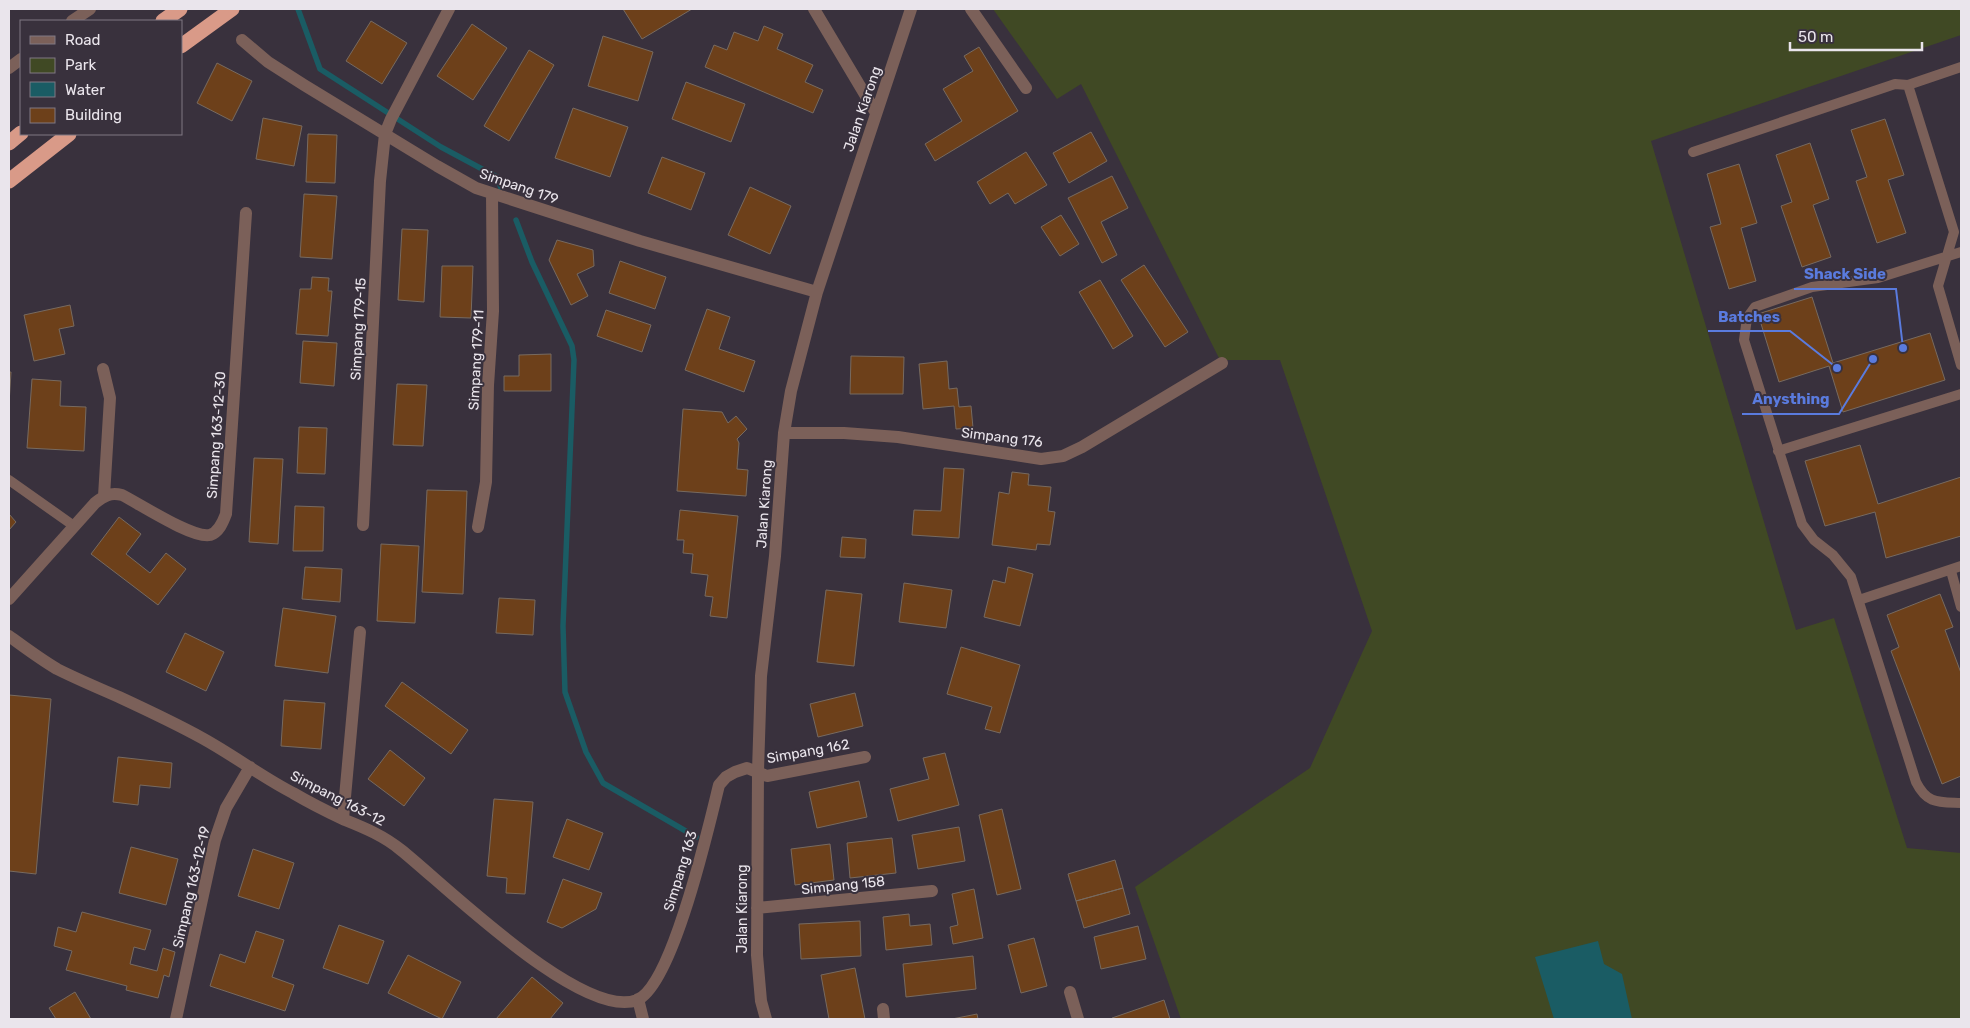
<svg xmlns="http://www.w3.org/2000/svg" width="1970" height="1028" font-family="Rubik,sans-serif">
	<style>
		.green { fill: #404924 }
		.water { fill: #1a5c64 }
		.lines { fill: none; stroke-linecap: round; stroke-linejoin: round }
		.stream { stroke: #1a5c64; stroke-width: 5.5 }
		.building { fill: #6d401a; stroke: #776a60 }
		.service { stroke: #7b6059; stroke-width: 10 }
		.minor { stroke: #7b6059; stroke-width: 12 }
		.motorway { stroke: #d99a88; stroke-width: 15 }
		.labels { text-anchor: middle; stroke-width: 4; stroke-linejoin: round; paint-order: stroke }
		.street-label { font-size: 14px; fill: #eae5ec; stroke: #39313d }
		.leader { fill: none; stroke: #5a7bde; stroke-width: 2 }
		.callout-dot { fill: #5a7bde; stroke: #39313d; stroke-width: 2 }
		.callout-label { font-size: 15px; text-anchor: middle; font-weight: bold; fill: #5a7bde; stroke: #39313d; stroke-width: 4; stroke-linejoin: round; paint-order: stroke }
	</style>
	<rect width="100%" height="100%" fill="#39313d"/>
	<path class="green" d="M993 9H1961V35L1651 141 1796 630 1834 618 1907 848 1961 853V1019H1181L1135 887 1310 768 1372 631 1280 360H1220L1081 84 1057 99Z"/>
	<path class="water" d="M1598 941 1604 964 1622 974 1632 1019H1554L1535 957Z"/>
	<g class="lines">
		<path class="stream" d="M298 9 320 69 441 147 497 177 501 188
			M516 220 532 262 572 346 574 360 563 626 565 692 586 752 603 783 696 837"/>
	</g>
	<path class="building" d="M623 9H692L642 39Z
		M371 21 407 43 382 84 346 61Z
		M472 24 507 48 473 100 437 76Z
		M764 26 783 34 777 49 813 65 805 82 823 90 813 113 705 67 714 45 727 50 734 32 758 41Z
		M603 36 653 52 638 101 588 86Z
		M979 47 1018 111 935 161 925 144 962 121 943 89 973 71 964 56Z
		M529 50 554 65 509 141 484 126Z
		M217 63 252 81 232 121 197 103Z
		M686 82 745 104 731 142 672 119Z
		M573 108 628 127 610 177 555 158Z
		M263 118 302 126 294 166 256 159Z
		M1885 119 1904 175 1888 180 1906 233 1877 243 1856 181 1867 177 1851 130Z
		M1091 132 1107 161 1069 183 1053 153Z
		M308 134 337 135 335 183 306 182Z
		M1810 143 1829 199 1813 205 1831 257 1802 267 1781 206 1792 202 1776 155Z
		M1026 152 1047 185 1015 204 1008 193 990 204 977 182Z
		M662 157 705 173 691 210 648 193Z
		M1739 164 1757 223 1741 228 1756 281 1729 289 1710 227 1721 224 1707 174Z
		M1112 176 1128 208 1101 222 1117 255 1102 263 1068 198Z
		M750 187 791 206 770 254 728 235Z
		M304 194 337 196 332 259 300 257Z
		M1061 215 1079 244 1060 256 1041 227Z
		M402 229 428 230 424 302 398 300Z
		M557 240 593 250 594 266 577 274 588 296 571 305 549 260Z
		M620 261 666 277 655 309 609 293Z
		M1144 265 1188 332 1165 347 1121 280Z
		M442 266H473L471 318 440 317Z
		M312 277 329 278 328 291H332L328 336 296 334 300 289H311Z
		M1100 280 1133 336 1113 349 1079 292Z
		M1812 297 1833 363 1930 333 1945 380 1843 412 1829 366 1779 382 1758 314Z
		M70 305 74 326 59 329 65 354 34 361 24 315Z
		M707 309 730 317 719 349 755 361 744 392 685 370Z
		M606 310 651 325 642 352 597 336Z
		M303 341 337 343 334 386 300 383Z
		M551 354V391H504V376H519V355Z
		M851 356 904 357 903 394H850Z
		M947 361 949 389 957 388 959 407 971 406 973 428 956 429 954 406 923 409 919 364Z
		M9 372H11L9 404Z
		M32 379 61 381 60 406 86 407 84 451 27 448Z
		M397 384 427 385 423 446 393 445Z
		M683 409 722 412 728 423 736 416 747 429 737 439 739 443 737 469 748 470 746 496 677 491Z
		M299 427 327 428 325 474 297 473Z
		M1860 445 1878 504 1961 477V536L1886 558 1875 512 1825 526 1805 461Z
		M254 458 283 459 278 544 249 542Z
		M944 468 964 469 959 538 912 535 914 510 941 511Z
		M1012 472 1029 474 1028 485 1051 487 1048 511 1055 512 1050 545 1037 544 1036 550 992 545 999 492 1009 494Z
		M427 490 467 491 463 594 422 592Z
		M295 506 324 507 323 551H293Z
		M680 510 738 516 727 618 710 616 713 597 705 596 708 575 691 573 693 554 683 553 684 540H677Z
		M9 514 16 522 9 530Z
		M119 517 141 534 126 554 150 573 166 553 186 569 158 605 91 554Z
		M842 537 866 539 865 558 840 557Z
		M381 544 419 546 415 623 377 621Z
		M305 567 342 569 340 602 302 599Z
		M1008 567 1033 574 1020 626 984 617 993 580 1005 583Z
		M904 583 952 590 946 628 899 622Z
		M826 590 862 594 854 666 817 662Z
		M1940 594 1953 627 1945 630 1961 673V776L1942 784 1891 651 1899 647 1887 615Z
		M499 598 535 600 533 635 496 633Z
		M283 608 336 616 328 673 275 666Z
		M185 633 224 652 206 691 166 672Z
		M961 647 1020 665 1000 733 985 729 992 707 947 694Z
		M402 682 468 730 451 754 385 706Z
		M855 693 863 726 818 737 810 704Z
		M9 695 51 699 36 874 9 871Z
		M284 700 325 703 321 749 281 746Z
		M390 750 425 778 404 806 368 779Z
		M945 753 959 805 898 821 890 789 929 779 923 758Z
		M118 757 172 763 170 788 140 785 138 805 113 802Z
		M859 781 867 817 817 828 809 792Z
		M494 799 533 802 525 894 506 893 507 878 487 876Z
		M1002 809 1021 889 997 895 979 815Z
		M567 819 603 833 589 870 553 857Z
		M959 827 965 861 918 869 912 835Z
		M892 838 896 873 850 878 847 843Z
		M830 844 834 880 795 885 791 849Z
		M131 847 178 859 166 905 119 893Z
		M253 849 294 863 279 909 238 896Z
		M1115 860 1123 888 1076 901 1068 874Z
		M563 879 602 893 596 909 562 928 547 922Z
		M1123 888 1130 914 1084 928 1076 901Z
		M974 889 983 938 953 944 950 927 958 925 952 894Z
		M82 912 151 930 145 950 134 947 130 964 157 971 163 948 175 952 169 977 164 975 158 998 126 990 127 986 66 970 72 951 54 946 58 927 76 932Z
		M909 914 910 926 930 924 932 945 886 950 883 917Z
		M860 921 861 956 801 959 799 924Z
		M339 925 384 941 368 984 323 968Z
		M1138 926 1146 959 1101 969 1094 937Z
		M256 931 284 940 272 977 294 985 285 1011 210 986 220 954 245 963Z
		M1034 938 1047 986 1021 993 1008 945Z
		M408 955 461 982 442 1019 388 993Z
		M973 956 976 989 906 997 903 964Z
		M855 968 865 1019H829L821 975Z
		M532 977 563 1003 550 1019H496Z
		M75 992 91 1019H56L49 1008Z
		M1164 1000 1170 1019H1112V1018Z
		M977 1014 978 1019H952Z"/>
	<g class="lines">
		<path class="service" d="M1908 85 1954 232 1938 286 1961 365
			M1693 152 1895 84 1908 85 1961 67
			M1961 252 1878 278 1812 287 1755 307 1747 318 1744 340 1802 524 1814 540 1833 555 1851 577 1916 782C1927 804 1938 802 1961 803
			M1778 451 1961 394
			M9 480 74 526
			M1951 571 1961 607
			M1859 600 1961 566"/>
		<path class="minor" d="M814 9 876 113
			M971 9 1026 88
			M72 21 90 9
			M242 40 268 62 304 85 437 166 476 188 640 241 817 292
			M9 68 21 59
			M103 369 110 398 104 496
			M784 433H844L898 437 1041 459 1063 456 1082 447 1222 363
			M363 525 380 181 385 134 391 119 449 9
			M478 527 486 482 488 385 493 311 492 194
			M9 599 95 503C104 496 110 492 122 495 140 504 193 539 210 535 219 532 223 522 226 514L246 213
			M9 636C24 647 40 659 57 669 77 679 98 688 119 697 147 710 175 723 202 738 233 755 262 777 293 793 310 803 328 812 345 820 365 828 384 836 401 850 444 884 582 1021 637 1000 673 985 709 825 719 785L726 777 735 772 747 768 767 776 865 757
			M343 819 360 632
			M757 908 932 891
			M1070 992 1078 1019
			M638 999 643 1019
			M883 1009 884 1019
			M176 1019 215 840 226 808 250 767
			M766 1019 761 1001 757 955 758 771 761 676 775 556 784 433 791 391 817 292 911 9"/>
		<path class="motorway" d="M163 21 180 9
			M181 46 232 9
			M9 143 21 133
			M9 181 69 134"/>
	</g>
	<g class="labels">
		<g class="street-label">
			<text transform="translate(862 109) rotate(-71)" y="5">Jalan Kiarong</text>
			<text transform="translate(519 186) rotate(19)" y="5">Simpang 179</text>
			<text transform="translate(358 329) rotate(-87)" y="5">Simpang 179-15</text>
			<text transform="translate(476 360) rotate(-87)" y="5">Simpang 179-11</text>
			<text transform="translate(216 435) rotate(-86)" y="5">Simpang 163-12-30</text>
			<text transform="translate(1002 437) rotate(7)" y="5">Simpang 176</text>
			<text transform="translate(764 504) rotate(-86)" y="5">Jalan Kiarong</text>
			<text transform="translate(808 751) rotate(-10)" y="5">Simpang 162</text>
			<text transform="translate(338 798) rotate(27)" y="5">Simpang 163-12</text>
			<text transform="translate(680 871) rotate(-73)" y="5">Simpang 163</text>
			<text transform="translate(843 885) rotate(-6)" y="5">Simpang 158</text>
			<text transform="translate(191 887) rotate(-77)" y="5">Simpang 163-12-19</text>
			<text transform="translate(742 909) rotate(-90)" y="5">Jalan Kiarong</text>
		</g>
	</g>
	<path class="leader" d="M1903 348L1896 289H1794M1837 368L1790 331H1708M1873 359L1839 414H1742"/>
	<g class="callout-dot">
		<circle cx="1903" cy="348" r="5"/>
		<circle cx="1837" cy="368" r="5"/>
		<circle cx="1873" cy="359" r="5"/>
	</g>
	<g class="callout-label">
		<text x="1845" y="279">Shack Side</text>
		<text x="1749" y="322">Batches</text>
		<text x="1791" y="404">Anysthing</text>
	</g>
	<rect width="1970" height="1028" fill="none" stroke="#eae5ec" stroke-width="20"/>
	<rect x="20" y="20" width="162" height="115" fill="#39313d" stroke="#807983"/>
	<rect x="30" y="36" width="25" height="8" fill="#7b6059" stroke="#807983"/>
	<text x="65" y="45" font-size="15" fill="#eae5ec">Road</text>
	<rect x="30" y="58" width="25" height="15" fill="#404924" stroke="#807983"/>
	<text x="65" y="70" font-size="15" fill="#eae5ec">Park</text>
	<rect x="30" y="82" width="25" height="15" fill="#1a5c64" stroke="#807983"/>
	<text x="65" y="95" font-size="15" fill="#eae5ec">Water</text>
	<rect x="30" y="108" width="25" height="15" fill="#6d401a" stroke="#807983"/>
	<text x="65" y="120" font-size="15" fill="#eae5ec">Building</text>
	<path d="M1790 42v8h132v-8" fill="none" stroke="#eae5ec" stroke-width="2.5"/>
	<text x="1798" y="42" font-size="15" fill="#eae5ec" stroke="#39313d" stroke-width="4" paint-order="stroke">50 m</text>
</svg>
